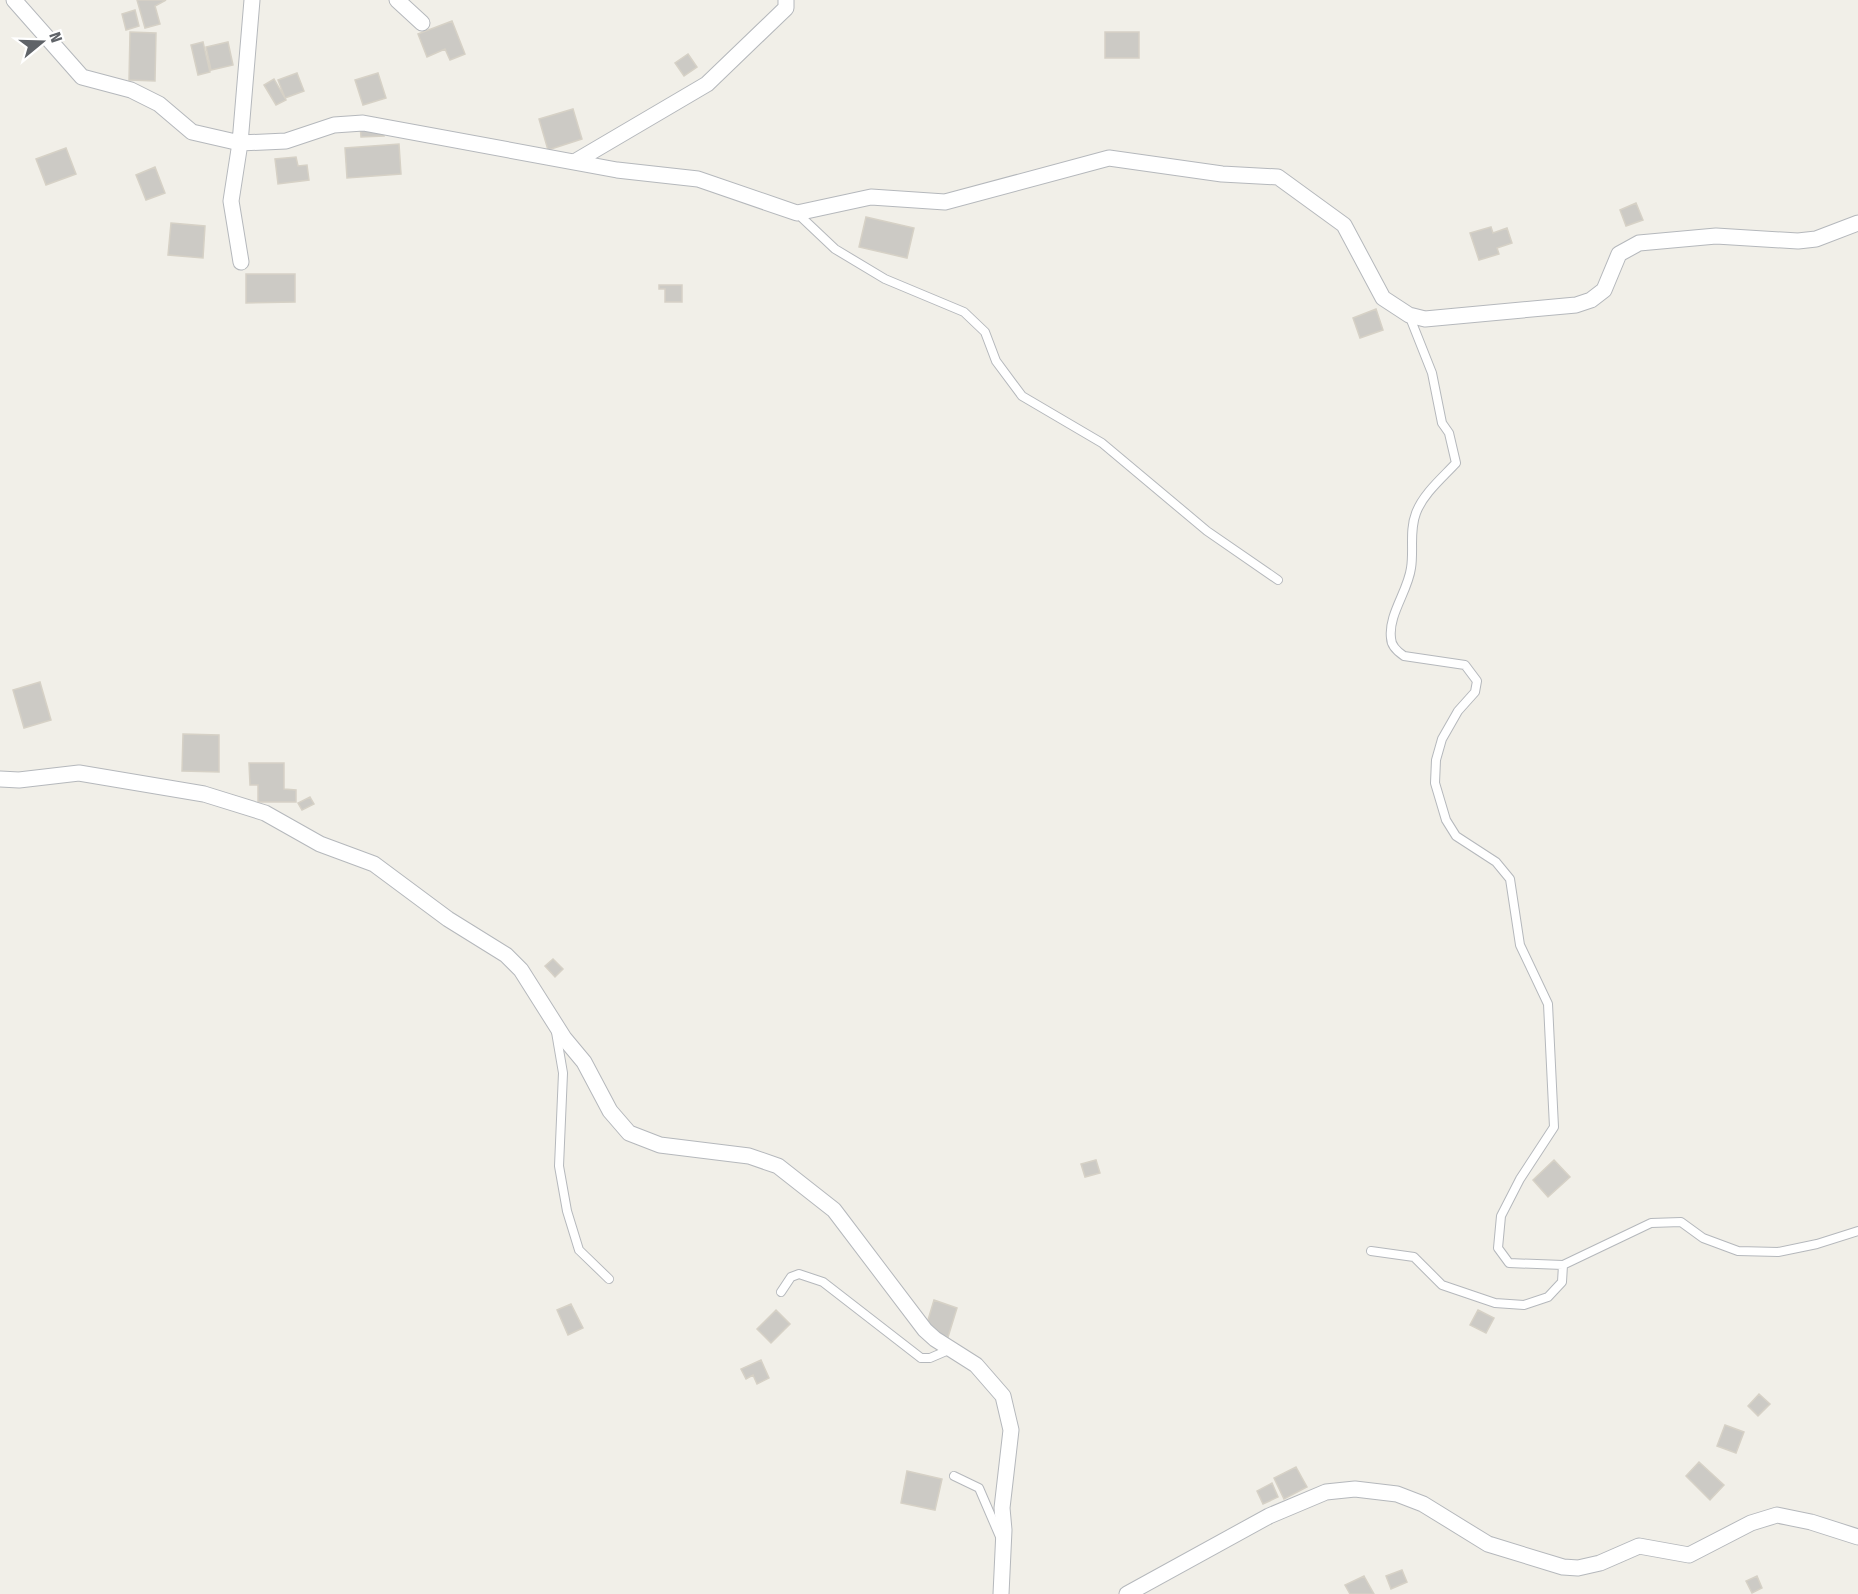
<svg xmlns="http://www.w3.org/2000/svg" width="1858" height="1594" font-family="'Fira Sans Condensed',sans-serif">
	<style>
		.building { fill: #cccac5; stroke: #d6d1c6; stroke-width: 1.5 }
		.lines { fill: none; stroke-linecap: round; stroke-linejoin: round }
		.lane-casing { stroke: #b5b8bc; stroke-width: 10 }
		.street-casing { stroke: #b5b8bc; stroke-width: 17 }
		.lane { stroke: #fff; stroke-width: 8 }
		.street { stroke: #fff; stroke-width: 15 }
	</style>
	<rect width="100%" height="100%" fill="#f1efe8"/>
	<path class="building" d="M137 0H166L155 6 160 24 145 28Z
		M135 10 139 26 126 30 122 14Z
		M452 21 465 54 450 60 445 49 427 57 418 34Z
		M130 32 156 33 155 81 129 80Z
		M1105 32H1139V58H1105Z
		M203 42 210 72 198 75 191 45Z
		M228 42 233 65 211 70 206 47Z
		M688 54 697 67 684 76 675 63Z
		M297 73 304 91 285 98 278 80Z
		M378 73 386 98 363 105 355 80Z
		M274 79 286 100 276 105 264 85Z
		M573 109 582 139 548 150 539 119Z
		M360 125 382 128 384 136 361 137Z
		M399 144 401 174 347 178 345 148Z
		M66 148 76 174 46 185 36 159Z
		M296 157 298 166 307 165 309 180 278 184 275 159Z
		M155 167 165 193 146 200 136 175Z
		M1636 203 1643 220 1626 226 1620 210Z
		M866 217 914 228 907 258 859 247Z
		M171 223 205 226 203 258 168 255Z
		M1491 227 1493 233 1507 228 1512 243 1497 248 1499 254 1479 260 1470 233Z
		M246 274H295V302L246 303Z
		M659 285H682V302H665V289H659Z
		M1376 309 1383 330 1360 338 1353 318Z
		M40 682 51 720 24 728 13 690Z
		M183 734 219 735V772L182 771Z
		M249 763H284V789L296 790V802H258V785H250Z
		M310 797 314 804 302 810 298 803Z
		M553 959 563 969 555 977 545 966Z
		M1096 1160 1100 1173 1085 1177 1081 1164Z
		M1554 1160 1570 1177 1548 1197 1533 1180Z
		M934 1300 957 1308 948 1337 925 1330Z
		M571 1304 583 1328 568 1335 557 1310Z
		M776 1310 790 1324 771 1343 757 1329Z
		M1478 1310 1494 1318 1486 1333 1470 1325Z
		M761 1360 769 1378 757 1384 753 1375 746 1379 741 1369Z
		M1759 1394 1770 1404 1758 1416 1748 1406Z
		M1725 1425 1744 1432 1736 1453 1717 1446Z
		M1699 1462 1724 1485 1710 1500 1686 1476Z
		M1296 1467 1307 1487 1284 1499 1274 1478Z
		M907 1471 942 1479 935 1510 901 1503Z
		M1272 1483 1278 1497 1263 1504 1257 1491Z
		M1402 1570 1407 1582 1391 1589 1386 1576Z
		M1364 1576 1374 1594H1350L1345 1585Z
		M1757 1576 1762 1588 1752 1593 1746 1581Z"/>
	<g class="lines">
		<g class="lane-casing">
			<path id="lane" d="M798 214 835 249 885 279 964 312 985 332 996 361 1022 396 1102 443 1207 531 1278 580
				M1409 315 1432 373 1442 423 1449 433 1456 463C1442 478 1423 494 1416 513 1409 531 1414 550 1411 568 1408 591 1388 615 1391 638 1391 646 1398 652 1404 656L1465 665 1477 681 1475 692 1458 711 1442 739 1436 760 1435 783 1446 820 1456 836 1496 862 1510 879 1520 945 1548 1004 1554 1127 1520 1179 1501 1216 1498 1248 1509 1263 1563 1265 1651 1223 1681 1222 1703 1238 1738 1251 1778 1252 1817 1244 1858 1231
				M556 1032 563 1073 559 1166 567 1211 579 1250 609 1279
				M1371 1251 1414 1257 1442 1285 1495 1303 1524 1305 1548 1297 1562 1282 1563 1265
				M781 1292 791 1277 799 1274 823 1282 921 1358H930L951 1349
				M954 1476 979 1488 1001 1539"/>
		</g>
		<g class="street-casing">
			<path id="street" d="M14 0 82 77 131 90 159 104 192 132 240 143 286 141 334 125 363 123 617 170 698 179 797 213 871 197 945 202 1109 158 1222 174 1278 177 1344 225 1383 298 1409 315 1425 319 1576 305 1591 300 1604 290 1619 254 1639 243 1716 236 1798 241 1816 239 1858 223
				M397 0 422 23
				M576 161 707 84 786 8V0
				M241 262 231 201 240 143 252 0
				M0 779 19 780 79 773 204 794 265 813 320 844 374 864 448 919 506 955 521 970 564 1038 584 1062 610 1111 629 1133 660 1145 749 1156 778 1166 834 1210 925 1330 935 1339 976 1365 1003 1396 1011 1430 1002 1508 1004 1530 1001 1594
				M1127 1594 1269 1516 1326 1492 1355 1489 1397 1494 1423 1504 1488 1544 1563 1567 1578 1568 1600 1563 1639 1546 1689 1555 1751 1523 1777 1515 1811 1522 1858 1537"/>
		</g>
		<use href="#lane" class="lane"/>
		<use href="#street" class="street"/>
	</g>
	<g transform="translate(42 42) rotate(71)" stroke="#ffffff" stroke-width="4.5" paint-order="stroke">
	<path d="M0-4.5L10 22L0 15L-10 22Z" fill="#5f6368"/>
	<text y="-9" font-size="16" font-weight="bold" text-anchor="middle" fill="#5f6368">N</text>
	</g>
</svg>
